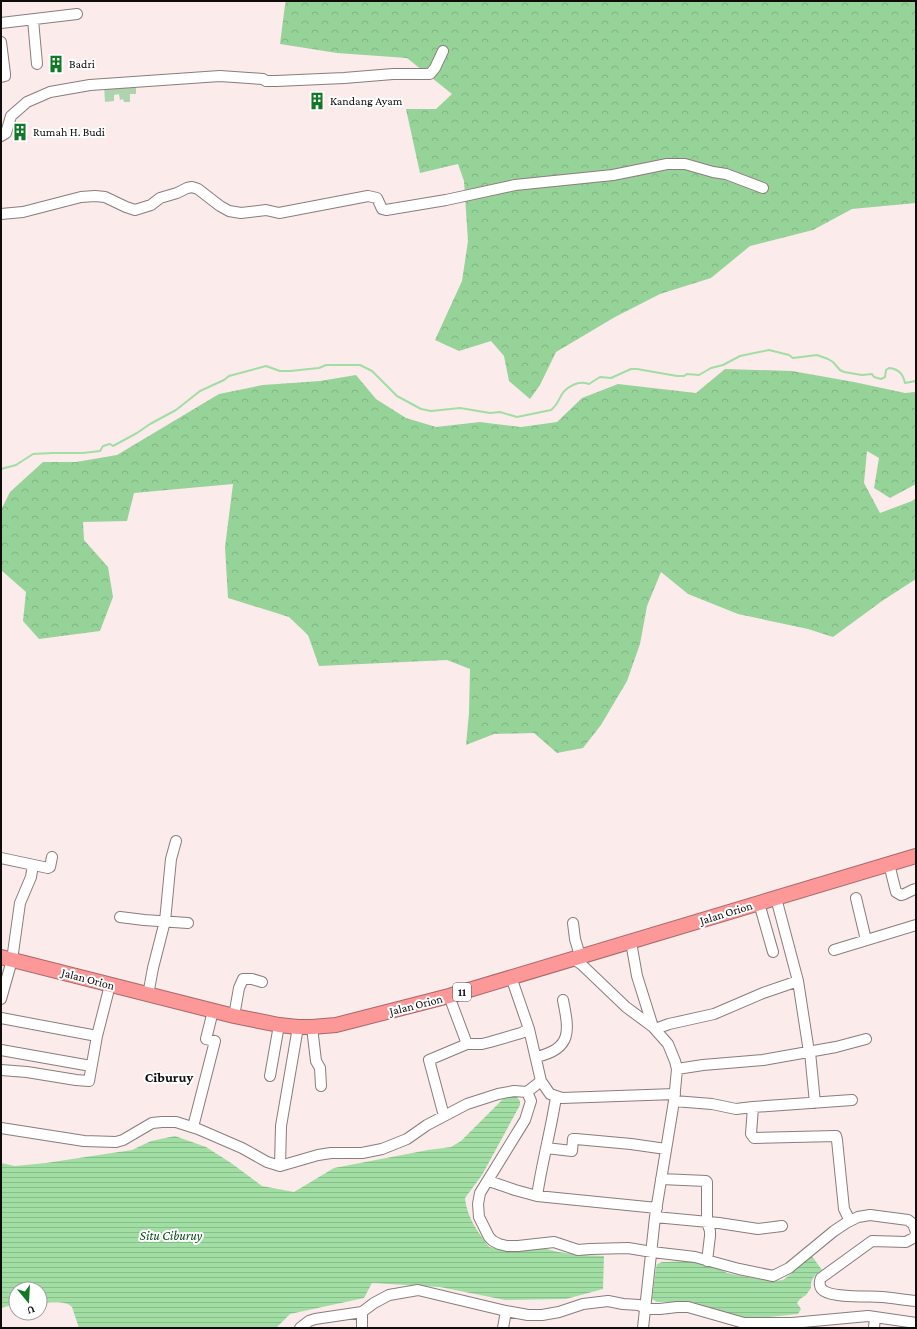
<svg xmlns="http://www.w3.org/2000/svg" width="917" height="1329" font-family="'Crimson Pro',serif">
	<style>
		.forest { fill: url(#forest-crowns) }
		.park { fill: #add4af }
		.water { fill: url(#water-rules) }
		.lines { fill: none; stroke-linecap: round; stroke-linejoin: round }
		.stream { stroke: #a0dea3; stroke-width: 2 }
		.minor-casing { stroke: #8a7d7c; stroke-width: 12 }
		.highway-casing { stroke: #aa6768; stroke-width: 16 }
		.minor { stroke: #fff; stroke-width: 10 }
		.highway { stroke: #fd9899; stroke-width: 14 }
		.labels { text-anchor: middle; stroke-width: 4; stroke-linejoin: round; paint-order: stroke }
		.shield { fill: #fff; stroke: #585555; stroke-width: 1 }
		.shield-label { font-size: 11px; font-weight: bold; fill: #110c0c }
		.poi-label { font-size: 12px; fill: #110c0c; stroke: #fff; text-anchor: start }
		.street-label { font-size: 12px; fill: #110c0c; stroke: #fff }
		.water-label { font-size: 13px; font-style: italic; fill: #064b15; stroke: #fff }
		.quarter-label { font-size: 14px; font-weight: bold; fill: #110c0c; stroke: #fff }
	</style>
	<defs>
		<pattern id="forest-crowns" width="20" height="18" patternUnits="userSpaceOnUse"><rect width="20" height="18" fill="#96d399"/><path d="M2 6a3 3 0 1 1 6 0M12 15a3 3 0 1 1 6 0" fill="none" stroke="#80b483"/></pattern>
		<pattern id="water-rules" width="6" height="5" patternUnits="userSpaceOnUse"><rect width="6" height="5" fill="#a0dea3"/><path d="M0 2.5h6" fill="none" stroke="#89bd8b"/></pattern>
	</defs>
	<rect width="100%" height="100%" fill="#fbebeb"/>
	<path class="forest" d="M286 1H916V203L852 209 813 230 750 246 711 278 660 294 615 317 556 352 540 385 530 399 509 381 504 356 491 341 459 351 435 340 462 281 468 241 464 181 458 164 420 173 406 109H436L452 94 407 58 337 53 280 44 285 5Z
		M725 369 792 371 854 382 905 393 916 392V484L890 498 874 488 879 458 867 451 864 483 880 513 912 501 916 498V579L882 601 833 637 808 629 738 614 688 594 661 572 647 606 640 644 627 681 601 725 583 748 557 753 534 733 494 734 466 745 469 713 470 669 447 660 319 666 308 635 289 617 228 598 225 547 233 484 134 493 127 521 83 522 84 540 108 567 113 597 100 631 39 639 23 621 26 592 1 570V510L10 492 43 462H76L117 455 219 394 263 385 320 381 356 375 376 399 406 418 436 427 480 422 521 427 557 422 582 398 618 384 696 393Z"/>
	<path class="park" d="M136 83V94H130V102H124L123 99 120 100 119 94 114 95V101L105 102 104 85Z"/>
	<path class="water" d="M508 1097H517L520 1101V1105L482 1175 465 1198C467 1218 478 1232 489 1247L511 1252 543 1248 558 1252 582 1255 604 1256 603 1289 566 1299 505 1300 440 1287 372 1283 364 1298 290 1314 276 1328H79L72 1307C65 1300 50 1303 40 1303V1289H16V1304L1 1308V1163L15 1166 46 1163 132 1150 151 1141 175 1136 206 1147 231 1163 262 1186 294 1192 334 1168 428 1150 451 1147 461 1141 502 1100Z
		M811 1255 822 1270C815 1274 810 1280 811 1288L806 1295 800 1299 797 1303 801 1309 798 1314 749 1319 729 1314 692 1302H657L652 1299 656 1268 657 1264 662 1262 693 1261 716 1267 727 1273 747 1277 774 1281 783 1280 792 1273Z"/>
	<g class="lines">
		<path class="stream" d="M1 469 16 465 33 454 52 453H83L100 451 103 446 110 444 113 446 137 433 150 424 176 410 200 391 224 380 229 376 266 366 280 371H290L319 368 326 365H360L372 371 397 396 421 409 431 411 460 408 490 413 500 412 517 417 551 410C562 401 558 392 573 385 579 382 583 382 589 384L600 377 611 378 631 369H637L677 376H684L687 374 699 375 711 368 723 365 740 356 769 350 789 355 793 358 817 355 828 359 833 362 840 370 844 372 862 375 872 374 874 377 881 379 885 377 886 370 889 368C899 369 903 374 905 383L916 381"/>
		<g class="minor-casing">
			<path id="minor" d="M33 20 37 64
				M1 23 77 14
				M1 42 5 74V76L1 77
				M1 136 6 133 11 116 27 102 50 92 90 85 220 76 263 79 266 81H276L344 78 393 74H430L435 68 443 51
				M1 214 23 212 81 197 95 196 105 197 126 207 135 210 151 205 160 198 177 193 187 188 192 187 198 189 220 206 229 211 241 213 266 210 279 213 368 196 377 198 382 209 386 210 446 200 515 185 613 175 667 164H685L713 172 726 174 763 188
				M1 858 48 868 50 867 52 857
				M889 864 896 892 901 895C907 894 910 890 916 889
				M776 898 798 981 809 1052
				M856 898 866 940
				M759 903 773 952
				M120 917 144 920 188 923
				M573 923 575 939 580 956
				M631 942 637 976 653 1027 668 1044 675 1061 677 1069 674 1101 655 1217 643 1328
				M834 950 916 925
				M572 958 581 964 626 1007 653 1027
				M511 977 529 1029 541 1081 550 1094 562 1098 675 1094
				M148 995 153 968 165 921 171 859 176 841
				M449 996 467 1044
				M1 999 12 960 20 903 31 877 33 865
				M234 1016 239 988 243 979H252L262 982
				M1 1018 97 1036
				M312 1027 316 1061 320 1068 321 1086
				M655 1029 669 1024 714 1014 763 993 798 981
				M1 1050 91 1066
				M810 1052 815 1103
				M536 1057C573 1049 569 1030 563 1000
				M677 1069 703 1065 763 1060 836 1047 866 1039
				M1 1070 27 1072 76 1080 89 1081 97 1036 110 985
				M270 1076 279 1025
				M527 1092 531 1101 525 1120 480 1193 478 1204 479 1217 489 1237 493 1241 499 1244 507 1246H518L554 1242 578 1250 590 1249 628 1248 652 1252 695 1257 739 1269 773 1276 789 1268 834 1231 846 1223 858 1217 870 1215 908 1220 913 1224 916 1232
				M674 1101 712 1104 736 1109 753 1107 852 1100
				M753 1107 751 1134 754 1138 836 1136 837 1140 844 1209 850 1221
				M444 1116 429 1060 467 1044H482L490 1042 521 1033 529 1029
				M193 1127 215 1041 206 1039 213 1011
				M1 1128 84 1141 116 1142 123 1140 152 1123 162 1122H176L198 1129 242 1148 267 1162 280 1166 318 1155 331 1153H362L382 1149 407 1139 427 1125 467 1104 498 1094 514 1091 527 1092 541 1081
				M546 1148 572 1151 573 1139H576L631 1144 666 1149
				M280 1166 281 1126 298 1027
				M661 1179 706 1181 707 1182V1222L710 1231V1236L707 1261
				M489 1181 515 1190 537 1196 657 1208
				M537 1196C542 1162 551 1130 556 1097
				M655 1217 719 1223 758 1229 782 1226
				M916 1232 915 1237 906 1242 872 1241 821 1278C819 1282 819 1288 824 1291 835 1298 868 1296 882 1297 893 1298 905 1300 916 1301
				M300 1328 309 1321 315 1319 362 1312
				M362 1328V1312L374 1303 389 1295 418 1290 506 1311
				M503 1328 506 1311 528 1315H542L559 1312 583 1304 608 1301 623 1304 639 1305 646 1309H660L677 1307H688L744 1323H792L868 1316 916 1323
				M874 1328 875 1317"/>
		</g>
		<g class="highway-casing">
			<path id="highway" d="M1 957 234 1016 279 1025 298 1027H312L336 1025 449 996 916 856"/>
		</g>
		<use href="#minor" class="minor"/>
		<use href="#highway" class="highway"/>
	</g>
	<defs>
		<g id="building-bare" transform="scale(1.38)"><path d="M-4-6H4V6H1V3H-1V6H-4ZM-2.5-4.3h1.7v1.8h-1.7ZM.8-4.3h1.7v1.8H.8ZM-2.5-1h1.7V.8h-1.7ZM.8-1h1.7V.8H.8Z" fill="#137728" stroke="#fff" stroke-width="2.5" paint-order="stroke"/></g>
	</defs>
	<g fill-rule="evenodd">
		<use href="#building-bare" x="56" y="64"/>
		<use href="#building-bare" x="317" y="101"/>
		<use href="#building-bare" x="20" y="132"/>
	</g>
	<g class="labels">
		<rect class="shield" x="453" y="983" width="18" height="18" rx="3"/>
		<g class="shield-label">
			<text x="462" y="996">11</text>
		</g>
		<g class="poi-label">
			<text x="69" y="68">Badri</text>
			<text x="330" y="105">Kandang Ayam</text>
			<text x="33" y="136">Rumah H. Budi</text>
		</g>
		<g class="street-label">
			<text transform="translate(726 913) rotate(-17)" y="4">Jalan Orion</text>
			<text transform="translate(88 979) rotate(15)" y="4">Jalan Orion</text>
			<text transform="translate(416 1005) rotate(-14)" y="4">Jalan Orion</text>
		</g>
		<g class="water-label">
			<text x="171" y="1240">Situ Ciburuy</text>
		</g>
		<g class="quarter-label">
			<text x="169" y="1082">Ciburuy</text>
		</g>
	</g>
	<rect width="917" height="1329" fill="none" stroke="#110c0c" stroke-width="4"/>
	<g transform="translate(28 1301) rotate(162)"><circle r="19" fill="#ffffff" stroke="#a09e9e"/>
	<path d="M0-3L7 15L0 10L-7 15Z" fill="#137728"/>
	<text y="-6" font-size="11" font-weight="bold" text-anchor="middle" fill="#110c0c">U</text>
	</g>
</svg>
